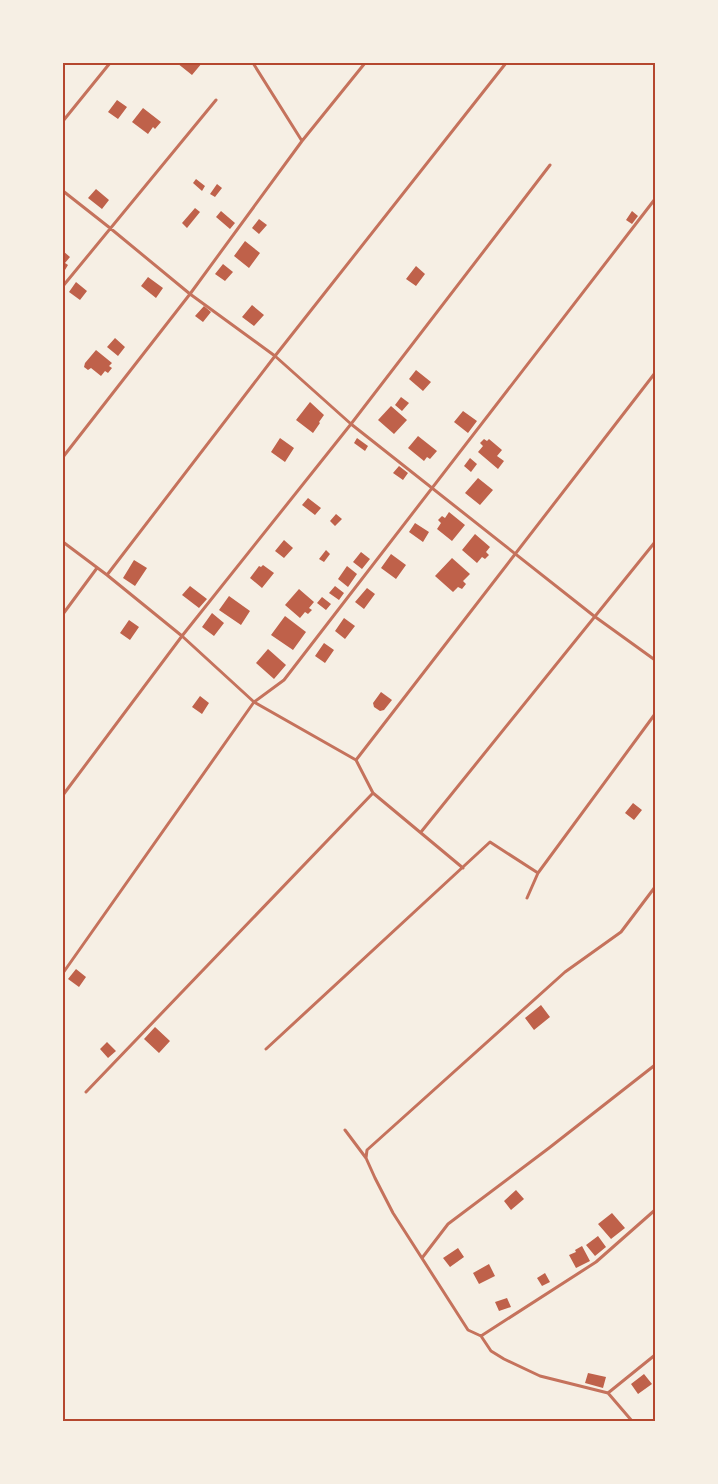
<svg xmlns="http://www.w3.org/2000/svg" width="718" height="1484" font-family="Roboto,sans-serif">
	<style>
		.building { fill: #bf614a }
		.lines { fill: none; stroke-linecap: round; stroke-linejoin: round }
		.service { stroke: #c5725c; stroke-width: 3 }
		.neatline { fill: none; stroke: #b5482f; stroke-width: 2 }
	</style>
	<rect width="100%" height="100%" fill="#f6efe4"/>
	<path class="building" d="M177 63H202L192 75Z
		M117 100 127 107 118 119 108 112Z
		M143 108 161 122 155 129 153 127 148 134 132 122Z
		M196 179 205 186 202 191 193 183Z
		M217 184 222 188 215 197 210 194Z
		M96 189 109 200 102 209 88 198Z
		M195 208 200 212 187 228 182 223Z
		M221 211 235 223 230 229 216 217Z
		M632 211 638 216 632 224 626 220Z
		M259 219 267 225 259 234 252 228Z
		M245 241 260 253 249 268 234 256Z
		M63 251 70 257 65 263 68 265 65 270 63 268Z
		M223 264 233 272 225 281 215 274Z
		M416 266 425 274 416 286 406 279Z
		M148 277 163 288 156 298 141 286Z
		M76 282 87 291 80 300 69 292Z
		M252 305 264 315 254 326 242 317Z
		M204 306 211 312 203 322 195 316Z
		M115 338 125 347 118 356 107 347Z
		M96 350 112 363 109 366 112 368 108 373 105 371 101 376 91 368 88 370 84 367 85 363Z
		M416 370 431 382 423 391 409 379Z
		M401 397 409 403 402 411 395 405Z
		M310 402 324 415 319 422 320 423 313 433 296 420Z
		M391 406 407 420 394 434 378 420Z
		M463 411 477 421 468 433 454 422Z
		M418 436 437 451 430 459 427 457 424 461 408 448Z
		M280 438 294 448 285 462 271 452Z
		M357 438 368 446 365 451 354 443Z
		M484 439 487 441 489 439 502 450 497 456 504 461 498 469 478 452 483 446 480 443Z
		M470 458 477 464 471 472 464 466Z
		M399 466 408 473 403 480 393 473Z
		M478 478 493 490 480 505 465 493Z
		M308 498 321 508 315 515 302 505Z
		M449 512 465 525 452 541 437 529 441 523 438 520 442 516 445 518Z
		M336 514 342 519 335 526 330 521Z
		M415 523 429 532 423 542 409 532Z
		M475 534 490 547 486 552 489 555 485 559 482 557 477 563 462 550Z
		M284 540 293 548 284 558 275 551Z
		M326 550 330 554 324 562 319 559Z
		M361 552 370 559 362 569 353 562Z
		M391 554 406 565 396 579 381 568Z
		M452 558 470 574 463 581 466 584 462 589 458 587 453 592 435 576Z
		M134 560 147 568 135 586 123 578Z
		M263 565 274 573 262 588 250 578 259 566 261 567Z
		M347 566 357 574 348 587 338 579Z
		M190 586 207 599 199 608 182 595Z
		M335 586 344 593 339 600 329 593Z
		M367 588 375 594 364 609 355 602Z
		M299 589 314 602 309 608 312 610 308 614 305 612 300 618 285 605Z
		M229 596 250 611 241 625 219 610Z
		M322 597 331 604 326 610 317 603Z
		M212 613 224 623 214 636 202 627Z
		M285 616 306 632 293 650 271 635Z
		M344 618 355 626 345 639 335 631Z
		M129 620 139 627 130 640 120 633Z
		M324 643 334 650 325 663 315 656Z
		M268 649 286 665 274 679 256 663Z
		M381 692 392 700 384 710 380 711 374 707 373 703Z
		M200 696 209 703 202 714 192 707Z
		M633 803 642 810 634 820 625 813Z
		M76 969 86 977 79 987 68 979Z
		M541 1005 550 1017 534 1030 525 1018Z
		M155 1027 170 1041 159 1053 144 1039Z
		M107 1042 116 1051 108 1058 100 1049Z
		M516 1190 524 1199 511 1210 504 1201Z
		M612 1213 625 1228 611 1239 598 1224Z
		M598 1236 606 1247 595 1256 586 1245Z
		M582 1246 590 1261 576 1268 569 1255 576 1252 575 1250Z
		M458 1248 464 1257 450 1267 443 1258Z
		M489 1264 495 1276 479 1284 473 1273Z
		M545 1273 550 1282 542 1286 537 1278Z
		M507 1298 511 1307 499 1311 495 1302Z
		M588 1373 606 1377 603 1388 585 1383Z
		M644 1374 652 1384 638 1394 631 1384Z"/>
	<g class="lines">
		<path class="service" d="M63 121 110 63
			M302 141 365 63
			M63 191 110 228 190 294 275 356 351 424 594 616 655 660
			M63 286 216 100
			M63 457 190 294 302 141 253 63
			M63 542 107 575 182 636 254 702 63 973
			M107 575 275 356 506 63
			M63 614 97 568
			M356 760 655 373
			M63 795 182 636 351 424 550 165
			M421 832 655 542
			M463 868 373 793 356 760 254 702 284 680 655 199
			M527 898 538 873 655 714
			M266 1049 490 842 538 873
			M86 1092 373 793
			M345 1130 366 1158 375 1178 393 1213 468 1330 481 1336 491 1351 504 1359 540 1376 608 1393 632 1421
			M366 1158 367 1150 565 972 621 932 655 887
			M422 1258 448 1224 549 1148 655 1065
			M481 1336 596 1262 655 1210
			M608 1393 655 1355"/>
	</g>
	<rect width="718" height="1484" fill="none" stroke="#f6efe4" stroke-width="129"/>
	<rect x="64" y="64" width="590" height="1356" class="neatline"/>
</svg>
